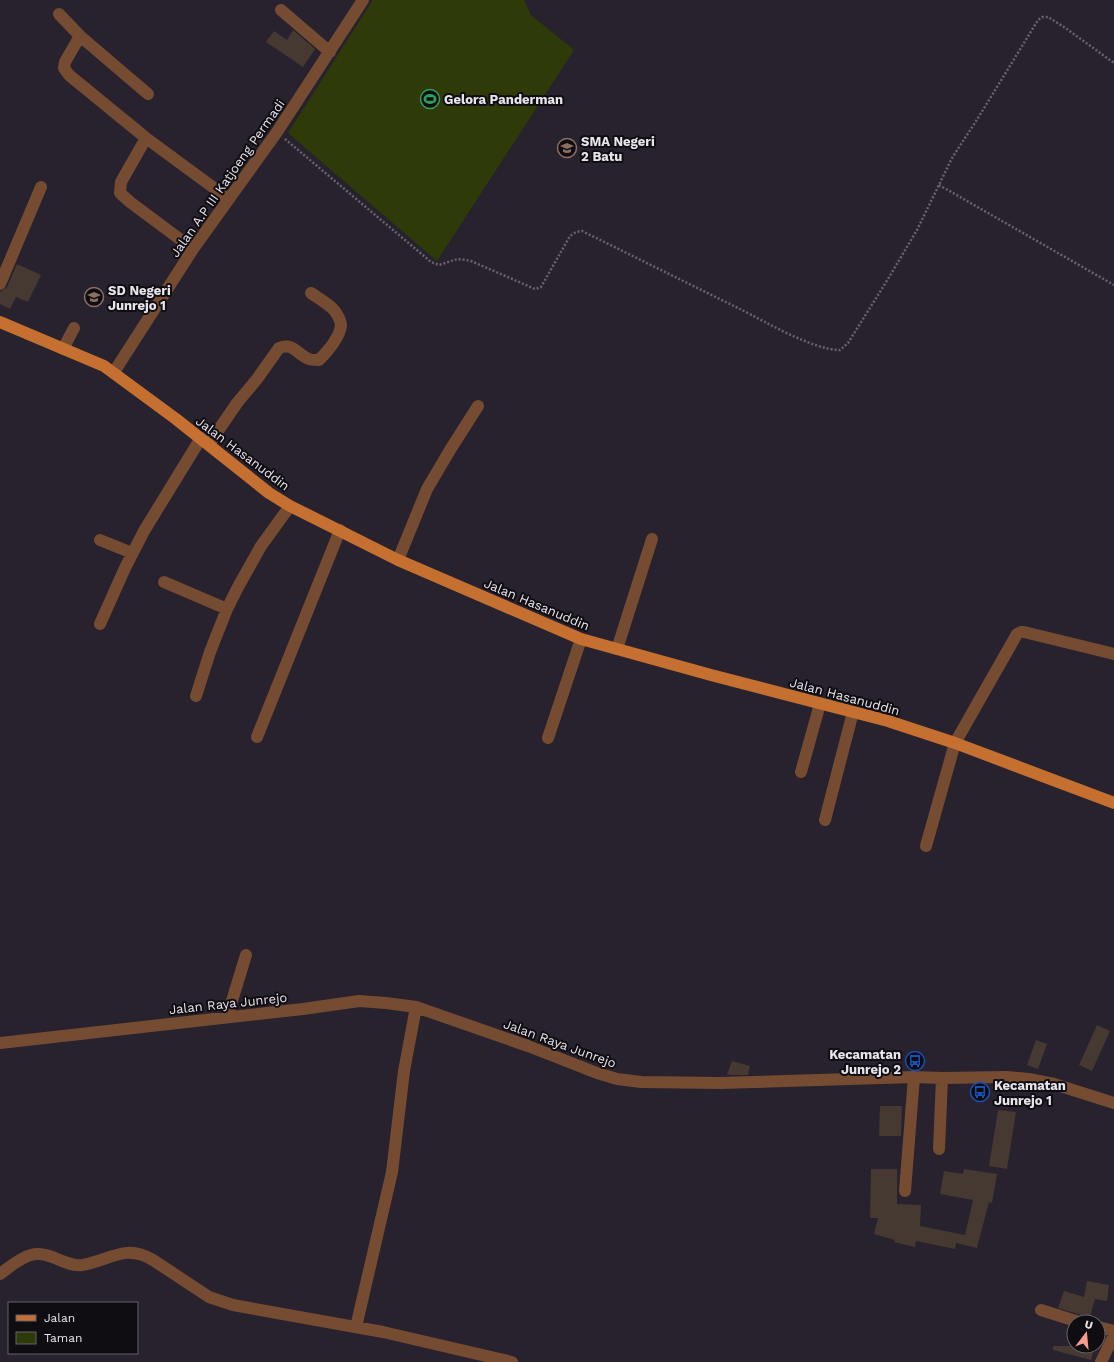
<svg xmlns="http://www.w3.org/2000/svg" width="1114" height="1362" font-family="'Work Sans',sans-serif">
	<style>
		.green { fill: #2e3b09 }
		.building { fill: #463931 }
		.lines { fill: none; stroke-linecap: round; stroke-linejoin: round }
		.path { stroke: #68636e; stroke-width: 2.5; stroke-dasharray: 2 2; stroke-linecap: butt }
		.minor { stroke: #754c31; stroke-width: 12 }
		.major { stroke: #c57031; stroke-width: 12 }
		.labels { text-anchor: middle; stroke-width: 4; stroke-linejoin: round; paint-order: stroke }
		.poi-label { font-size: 13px; font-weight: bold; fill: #e7e4ec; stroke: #0f0d12; text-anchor: start }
		.street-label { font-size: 13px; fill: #e7e4ec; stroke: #0f0d12 }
	</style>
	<rect width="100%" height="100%" fill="#27222e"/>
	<path class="green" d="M373 0H524L531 15 574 50 437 261 288 133Z"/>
	<path class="building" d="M293 30 315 49 303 67 266 42 274 31 287 40Z
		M17 264 41 275 28 302 16 297 10 309 0 304V292L7 287Z
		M1097 1025 1110 1031 1092 1071 1079 1065Z
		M1036 1040 1047 1044 1038 1069 1027 1065Z
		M732 1061 750 1066 748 1075H731L727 1074Z
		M880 1106H902L901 1136H879Z
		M998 1110 1016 1112 1007 1169 989 1166Z
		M871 1169H897V1204L921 1205 920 1226 965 1235 973 1200 940 1194 944 1171 963 1174 964 1169 997 1174 992 1203 989 1202 977 1248 956 1243 955 1249 916 1241 915 1247 894 1242 895 1240 874 1234 878 1218H870Z
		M1087 1281 1109 1285 1107 1301 1095 1299 1089 1320 1081 1315 1058 1308 1064 1291 1084 1297Z
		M1053 1346H1095L1091 1360 1053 1350Z"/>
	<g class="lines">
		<path class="path" d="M285 139 431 262 439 265C453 261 455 257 471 261L535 289 541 287 570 236 576 232 582 231C635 257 687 283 740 309 766 322 813 350 840 350L848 343 888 279 917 230 952 158 978 118 1038 20 1042 17H1048L1064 27 1114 63
			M939 185 1114 285"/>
		<path class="minor" d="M281 10 330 52
			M59 14 80 36 148 94
			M80 36 65 62 64 68 69 75 146 138 229 199
			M146 138 121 182 120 193 130 202 193 249
			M0 284 41 187
			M63 349 74 328
			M114 372 193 249 277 132 363 0
			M209 444 237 403 257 379 279 348C294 342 297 355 309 359 311 360 316 360 319 360 327 352 339 338 341 326 341 321 337 313 333 309 327 303 318 298 311 293
			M100 540 132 553
			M398 560 427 489 450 450 478 406
			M164 582 227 609 238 587 261 546 290 506
			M100 624 125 568 144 531 201 438
			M617 649 652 539
			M196 696 210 652 227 609
			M257 737 340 530
			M548 738 581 639
			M801 772 820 704
			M825 820 853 712
			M926 846 955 743 1017 634 1021 632H1024L1114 654
			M227 1017 246 955
			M0 1043 303 1009 359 1001 386 1003 416 1007 528 1046 597 1073 617 1079 641 1082 720 1083 914 1077 942 1078 1006 1077 1029 1079 1054 1084 1114 1103
			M939 1149 942 1078
			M905 1191 914 1077
			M0 1274C10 1267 19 1258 31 1255 49 1250 65 1267 82 1265 110 1261 124 1243 153 1260L209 1297 233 1305 383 1332 512 1362
			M1041 1310 1079 1322
			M356 1327 392 1172 404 1071 416 1007
			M1098 1327 1114 1331
			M1101 1362 1114 1335"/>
		<path class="major" d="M0 322 104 366 176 419 269 493 290 506 398 560 581 639 711 675 888 721 955 743 1114 803"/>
	</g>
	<defs>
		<g id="stadium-ring" transform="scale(1)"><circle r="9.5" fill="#0f0d12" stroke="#2e9e5b" stroke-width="1.5"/><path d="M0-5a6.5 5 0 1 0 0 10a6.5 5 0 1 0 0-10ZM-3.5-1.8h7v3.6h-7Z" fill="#2e9e5b"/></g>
		<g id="school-ring" transform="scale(1)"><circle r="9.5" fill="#0f0d12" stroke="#8d6e63" stroke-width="1.5"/><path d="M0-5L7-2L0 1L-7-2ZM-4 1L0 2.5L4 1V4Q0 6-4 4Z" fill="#8d6e63"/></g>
		<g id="bus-ring" transform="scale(1)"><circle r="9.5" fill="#0f0d12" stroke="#1a4fb4" stroke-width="1.5"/><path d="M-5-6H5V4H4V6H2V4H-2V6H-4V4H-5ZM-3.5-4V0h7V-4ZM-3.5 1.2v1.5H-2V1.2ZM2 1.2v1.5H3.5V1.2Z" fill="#1a4fb4"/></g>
	</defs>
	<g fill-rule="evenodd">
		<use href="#stadium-ring" x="430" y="99"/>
		<use href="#school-ring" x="567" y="148"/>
		<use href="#school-ring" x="94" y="297"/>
		<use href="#bus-ring" x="915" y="1061"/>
		<use href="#bus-ring" x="980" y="1092"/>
	</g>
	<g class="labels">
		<g class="poi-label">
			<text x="444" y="104">Gelora Panderman</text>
			<text x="581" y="146">SMA Negeri<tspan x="581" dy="15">2 Batu</tspan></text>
			<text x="108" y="295">SD Negeri<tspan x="108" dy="15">Junrejo 1</tspan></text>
			<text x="901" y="1059" text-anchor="end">Kecamatan<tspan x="901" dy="15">Junrejo 2</tspan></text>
			<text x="994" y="1090">Kecamatan<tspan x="994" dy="15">Junrejo 1</tspan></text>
		</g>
		<g class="street-label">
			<text transform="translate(227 178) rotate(-55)" y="5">Jalan A.P III Katjoeng Permadi</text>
			<text transform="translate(243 453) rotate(37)" y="5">Jalan Hasanuddin</text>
			<text transform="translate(537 604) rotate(23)" y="5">Jalan Hasanuddin</text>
			<text transform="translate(845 696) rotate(15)" y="5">Jalan Hasanuddin</text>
			<text transform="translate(228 1003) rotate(-6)" y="5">Jalan Raya Junrejo</text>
			<text transform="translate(560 1043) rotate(20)" y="5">Jalan Raya Junrejo</text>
		</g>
	</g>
	<rect x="8" y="1302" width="130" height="52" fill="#0f0d12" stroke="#656369"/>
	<rect x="16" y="1315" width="20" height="6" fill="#c57031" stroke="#656369"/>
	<text x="44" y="1322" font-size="12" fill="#e7e4ec">Jalan</text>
	<rect x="16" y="1332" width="20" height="12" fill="#2e3b09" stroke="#656369"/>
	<text x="44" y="1342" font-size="12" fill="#e7e4ec">Taman</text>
	<g transform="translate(1086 1334) rotate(16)"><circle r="19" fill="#0f0d12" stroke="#656369"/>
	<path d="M0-3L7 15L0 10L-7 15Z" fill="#f49d8c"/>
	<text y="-6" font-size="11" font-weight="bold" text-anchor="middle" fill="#e7e4ec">U</text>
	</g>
</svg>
